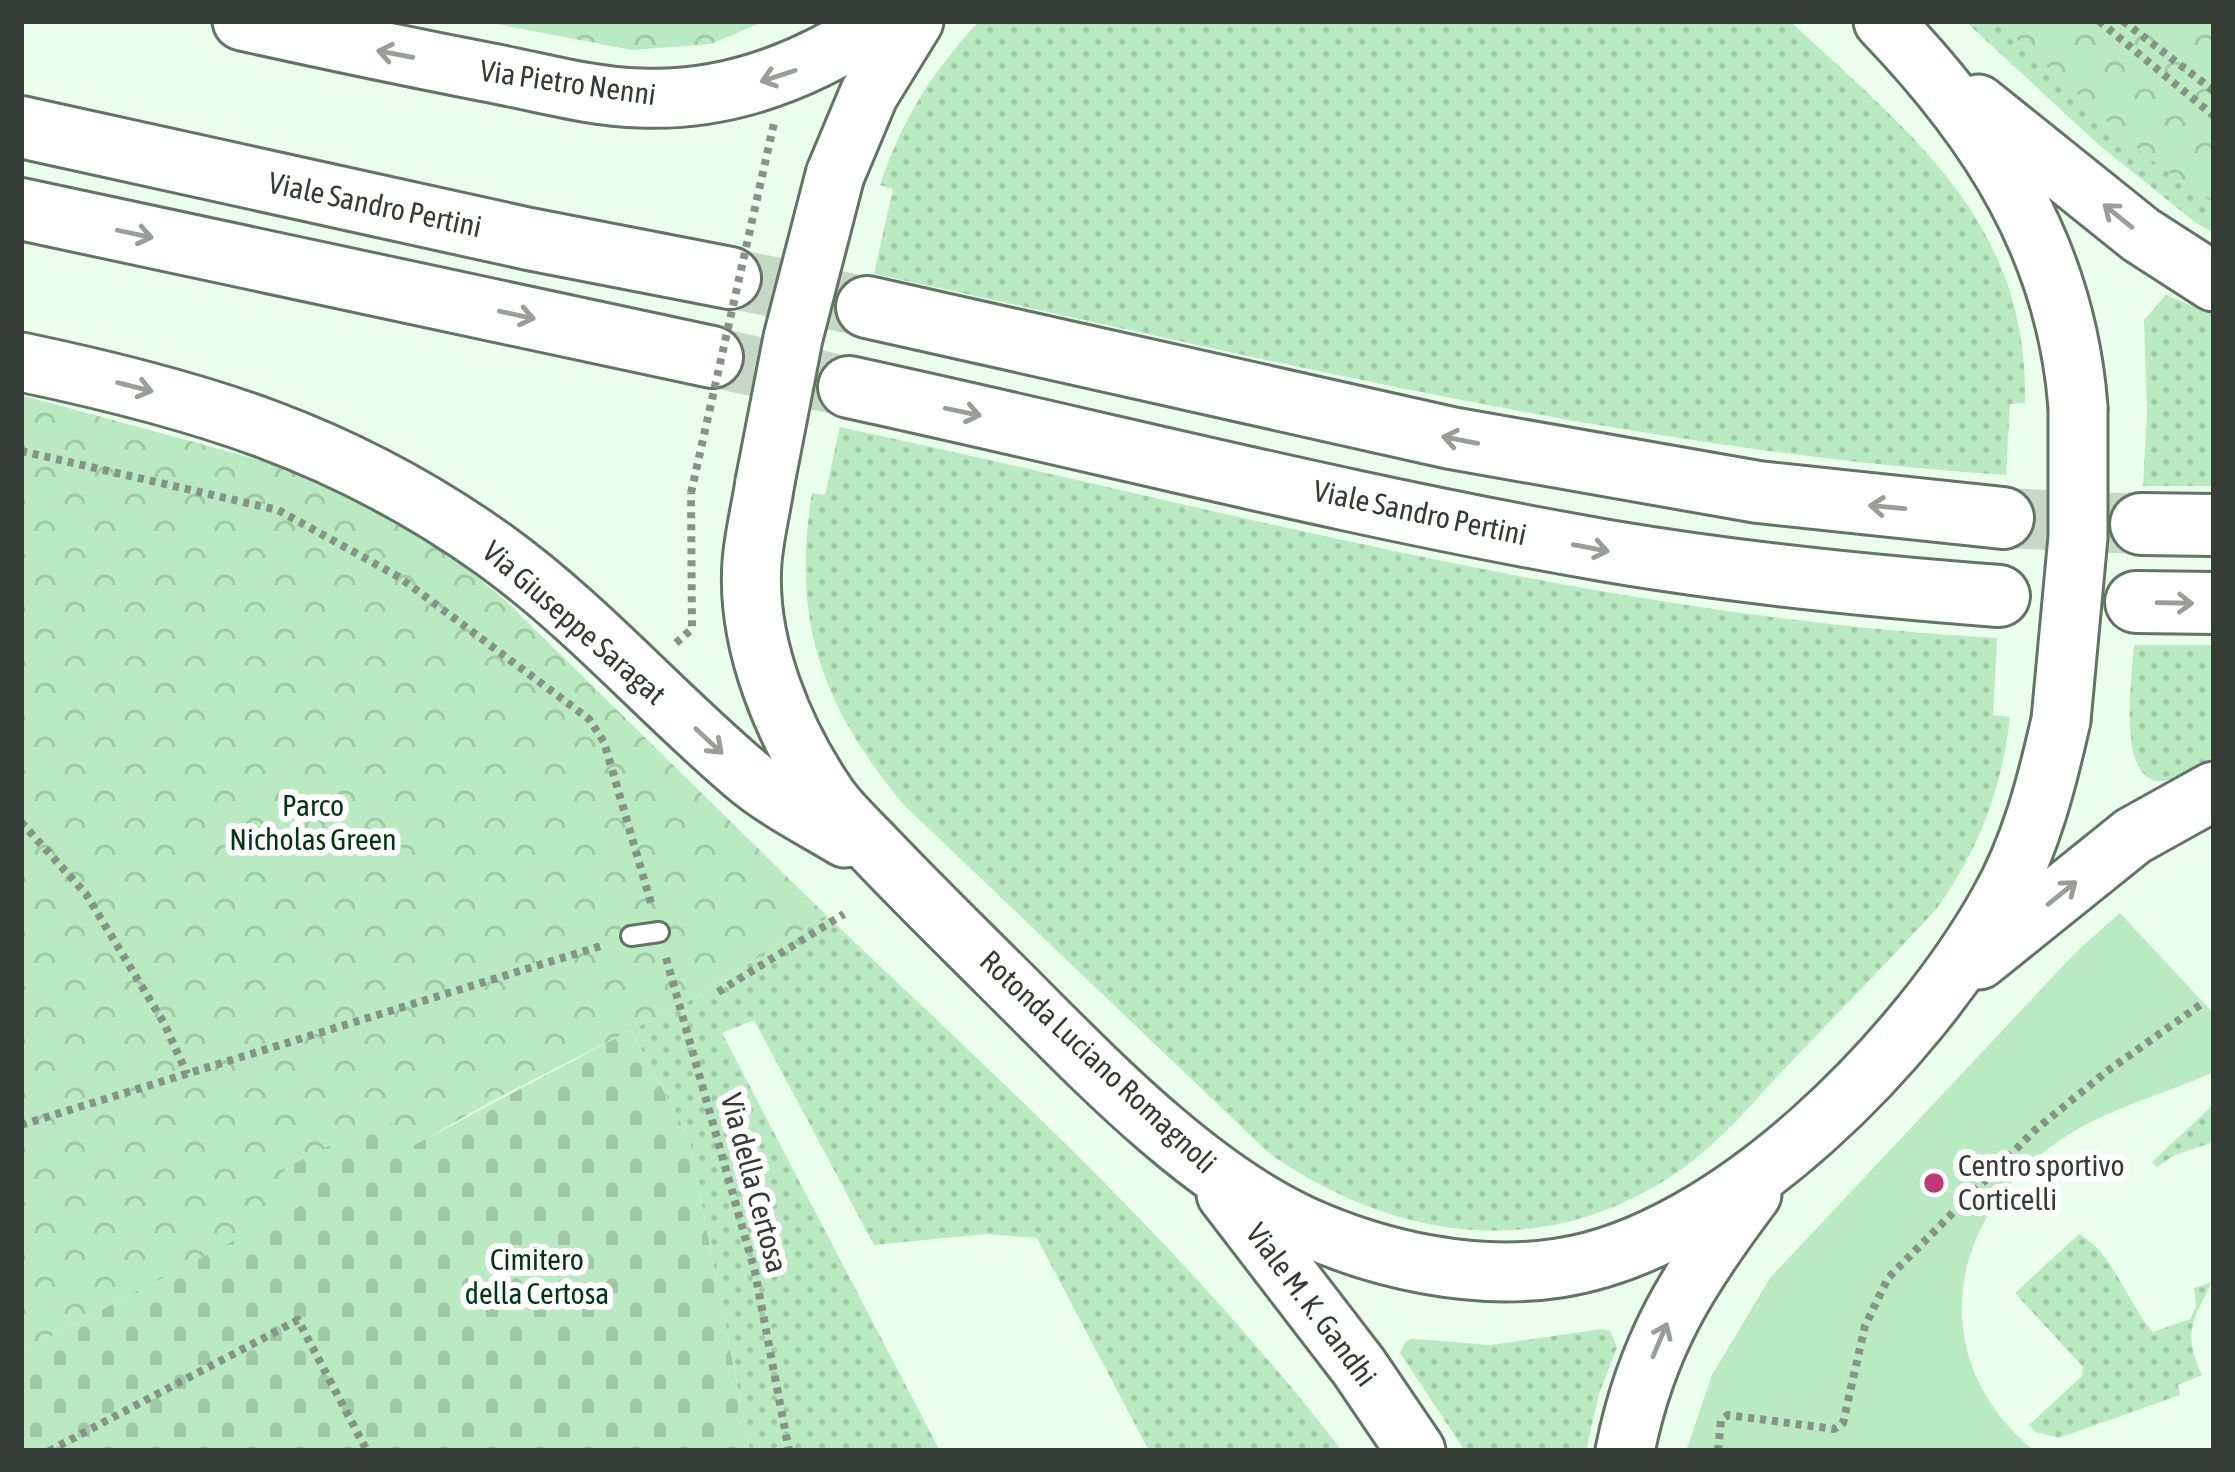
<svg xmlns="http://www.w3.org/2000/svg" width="2235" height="1472" font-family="'Asap Condensed',sans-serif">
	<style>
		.grass { fill: url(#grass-dots) }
		.forest { fill: url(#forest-crowns) }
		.cemetery { fill: url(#cemetery-stones) }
		.pitch { fill: #b9eac1 }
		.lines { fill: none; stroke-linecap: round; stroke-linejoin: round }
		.trunk-tunnel { stroke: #c6d8c7; stroke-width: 60; stroke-dasharray: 60 30; stroke-linecap: butt }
		.service-casing { stroke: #627465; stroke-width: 24 }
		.primary-casing { stroke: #627465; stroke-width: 63 }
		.trunk-casing { stroke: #627465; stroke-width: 66 }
		.path { stroke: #869488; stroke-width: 8; stroke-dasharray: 6 6; stroke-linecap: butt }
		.service { stroke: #fff; stroke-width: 18 }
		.primary { stroke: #fff; stroke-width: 57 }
		.trunk { stroke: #fff; stroke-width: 60 }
		.primary-bridge-casing { stroke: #627465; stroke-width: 63; stroke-linecap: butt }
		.path-bridge { stroke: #869488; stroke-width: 8; stroke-dasharray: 6 6; stroke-linecap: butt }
		.primary-bridge { stroke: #fff; stroke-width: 57 }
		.oneway { stroke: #9a9e9a }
		.poi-dot { fill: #c23872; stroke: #fff; stroke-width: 4.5 }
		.labels { text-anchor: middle; stroke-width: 12; stroke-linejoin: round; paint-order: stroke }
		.street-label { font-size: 30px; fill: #343c35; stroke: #fff }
		.park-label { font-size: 30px; fill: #023513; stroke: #fff }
		.poi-label { font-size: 30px; fill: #343c35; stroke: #fff; text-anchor: start }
	</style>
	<defs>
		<pattern id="grass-dots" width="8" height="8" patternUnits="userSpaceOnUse" patternTransform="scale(3)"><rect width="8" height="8" fill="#b9eac1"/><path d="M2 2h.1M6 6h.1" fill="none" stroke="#a0caa6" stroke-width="1.8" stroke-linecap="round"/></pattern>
		<pattern id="forest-crowns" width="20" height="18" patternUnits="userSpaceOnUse" patternTransform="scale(3)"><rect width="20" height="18" fill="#b9eac1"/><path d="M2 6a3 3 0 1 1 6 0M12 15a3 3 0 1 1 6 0" fill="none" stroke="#a0caa6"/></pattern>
		<pattern id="cemetery-stones" width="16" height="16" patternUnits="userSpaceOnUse" patternTransform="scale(3)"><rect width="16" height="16" fill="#b9eac1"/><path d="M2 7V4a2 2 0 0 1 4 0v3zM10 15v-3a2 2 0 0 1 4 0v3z" fill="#a0caa6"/></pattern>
	</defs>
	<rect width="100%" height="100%" fill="#eaffec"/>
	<path class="grass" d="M979 21H1790C1910 134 2029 221 2025 403L2010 404 2006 475C1623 450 1248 354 874 274L893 189 880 185C903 117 931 74 979 21Z
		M1965 21H2080L2214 132V233L2196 223 2099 145Z
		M2166 295 2214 315V486H2143L2147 411 2144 320Z
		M840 427C1223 509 1605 617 1997 638L1993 715 2010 717C2002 788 1979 849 1938 907 1888 962 1837 1014 1786 1067 1751 1105 1717 1146 1673 1175 1541 1262 1396 1241 1270 1154L904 805C822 706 791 622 812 493L825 495Z
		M2134 645H2214V758C2199 765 2178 780 2162 781 2115 784 2133 672 2134 645Z
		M826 915C1006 1086 1190 1253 1342 1451H1149L1037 1238 986 1234 874 1245 754 1020 722 1033 940 1451H750L689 1139 631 1030 694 998Z
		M2214 1104V1142L2175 1155 2157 1167 2152 1162Z
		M2079 1234C2114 1253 2127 1304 2153 1332L2190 1319 2196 1306 2194 1288 2212 1282C2195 1318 2181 1331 2202 1375L2178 1385 2180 1395 2059 1438 2036 1432 2029 1425 2082 1376 2083 1367 2015 1293Z
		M1602 1329 1610 1331 1617 1347 1599 1394 1586 1451H1465L1400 1353 1406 1341 1414 1339 1491 1345Z"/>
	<path class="forest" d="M481 21H765L711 44 632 50Z
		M1997 21H2214V203L2147 157Z
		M21 395 329 479 421 530 507 602 826 915 694 998 490 1102 405 1151 361 1116 367 1127 303 1205 21 1352Z"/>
	<path class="cemetery" d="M631 1030 689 1139 750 1451H21V1352L302 1205 284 1169 366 1127 360 1116 381 1105 405 1150Z"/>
	<path class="pitch" d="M2120 913 2214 1014V1072C2158 1097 2099 1110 2049 1148 1943 1228 1928 1365 2035 1451H1686L1712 1375 1770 1278 2076 952Z"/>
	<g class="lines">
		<path class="trunk-tunnel" d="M730 278 867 307
			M712 357 849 387
			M2003 518 2141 524"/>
		<g class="service-casing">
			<path id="service" d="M631 936 659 932"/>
		</g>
		<g class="primary-casing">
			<path id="primary" d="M242 21C323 39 404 56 486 72 536 81 589 97 640 98 729 102 809 70 881 21
				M1883 21C1990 132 2066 250 2078 407
				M1978 104 2141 235 2214 282
				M835 175 869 94 914 21
				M21 362C198 399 343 442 493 549 585 615 659 701 745 774 774 799 812 818 845 838
				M765 482C761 509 754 536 752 562 746 644 784 734 829 799 843 818 862 835 877 851 917 893 958 933 999 974 1086 1060 1190 1173 1302 1225 1379 1260 1474 1281 1559 1268 1730 1242 1918 1047 1999 902 2031 846 2047 782 2061 720
				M1979 960 2133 836 2214 791
				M1226 1194 1359 1367 1416 1451
				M1625 1451C1646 1345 1688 1279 1752 1194"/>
		</g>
		<g class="trunk-casing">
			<path id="trunk" d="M21 127 529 239 730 278
				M21 209 712 357
				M867 307 1451 438 1758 492 2003 518
				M849 387C1102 442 1353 507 1608 551 1738 573 1868 586 1999 596
				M2141 524 2214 525
				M2136 602 2214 603"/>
		</g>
		<path class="path" d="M2099 21 2214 116
			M2123 21 2214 91
			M21 451 278 510 399 577 589 719 604 742 651 903
			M676 643 692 629 691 493
			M21 822 86 894 164 1023 187 1074
			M666 958 755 1272 789 1451
			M718 992 844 914
			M21 1125 604 945
			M49 1451 298 1320 367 1451
			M1718 1451 1721 1420 1728 1415 1834 1429 1843 1423 1865 1326 1888 1278 2034 1131 2106 1072 2200 1005"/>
		<use href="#service" class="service"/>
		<use href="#primary" class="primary"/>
		<use href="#trunk" class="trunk"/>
		<g class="primary-bridge-casing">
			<path id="primary-bridge" d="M765 482 793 338 835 175
				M2061 720 2078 537V407"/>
		</g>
		<path class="path-bridge" d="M691 493 774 123"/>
		<use href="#primary-bridge" class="primary-bridge"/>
	</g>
	<defs><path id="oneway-shaft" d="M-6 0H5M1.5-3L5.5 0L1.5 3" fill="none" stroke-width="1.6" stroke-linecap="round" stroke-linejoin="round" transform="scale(3)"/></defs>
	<g class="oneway">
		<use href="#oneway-shaft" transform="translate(395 54) rotate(-169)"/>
		<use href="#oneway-shaft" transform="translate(778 76) rotate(162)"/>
		<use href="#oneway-shaft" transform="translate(2118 216) rotate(-141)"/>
		<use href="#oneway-shaft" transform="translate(135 234) rotate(12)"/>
		<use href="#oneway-shaft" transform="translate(517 315) rotate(12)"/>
		<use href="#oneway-shaft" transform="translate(135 387) rotate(14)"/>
		<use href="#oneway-shaft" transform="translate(963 412) rotate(12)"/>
		<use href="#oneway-shaft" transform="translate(1460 440) rotate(-169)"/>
		<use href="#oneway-shaft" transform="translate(1887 507) rotate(-175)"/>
		<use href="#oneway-shaft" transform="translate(1591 548) rotate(11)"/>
		<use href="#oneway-shaft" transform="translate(2175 603) rotate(1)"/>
		<use href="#oneway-shaft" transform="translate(709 741) rotate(43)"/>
		<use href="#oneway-shaft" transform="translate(2062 893) rotate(-39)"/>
		<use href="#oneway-shaft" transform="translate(1660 1340) rotate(-67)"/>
	</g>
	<circle class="poi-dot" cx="1934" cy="1183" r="12"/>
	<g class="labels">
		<g class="street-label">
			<text transform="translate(568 83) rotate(8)" y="10">Via Pietro Nenni</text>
			<text transform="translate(375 205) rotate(12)" y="10">Viale Sandro Pertini</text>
			<text transform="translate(1420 513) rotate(12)" y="10">Viale Sandro Pertini</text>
			<text transform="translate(574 623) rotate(41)" y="10">Via Giuseppe Saragat</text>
			<text transform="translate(1098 1062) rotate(43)" y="10">Rotonda Luciano Romagnoli</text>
			<text transform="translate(754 1183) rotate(75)" y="10">Via della Certosa</text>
			<text transform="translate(1311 1305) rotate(53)" y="10">Viale M. K. Gandhi</text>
		</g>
		<g class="park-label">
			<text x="313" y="816">Parco<tspan x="313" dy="34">Nicholas Green</tspan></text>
			<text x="537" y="1270">Cimitero<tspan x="537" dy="34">della Certosa</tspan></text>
		</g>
		<g class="poi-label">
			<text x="1958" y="1176">Centro sportivo<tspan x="1958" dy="34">Corticelli</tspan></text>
		</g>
	</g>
	<rect width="2235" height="1472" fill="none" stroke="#343c35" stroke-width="48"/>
</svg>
